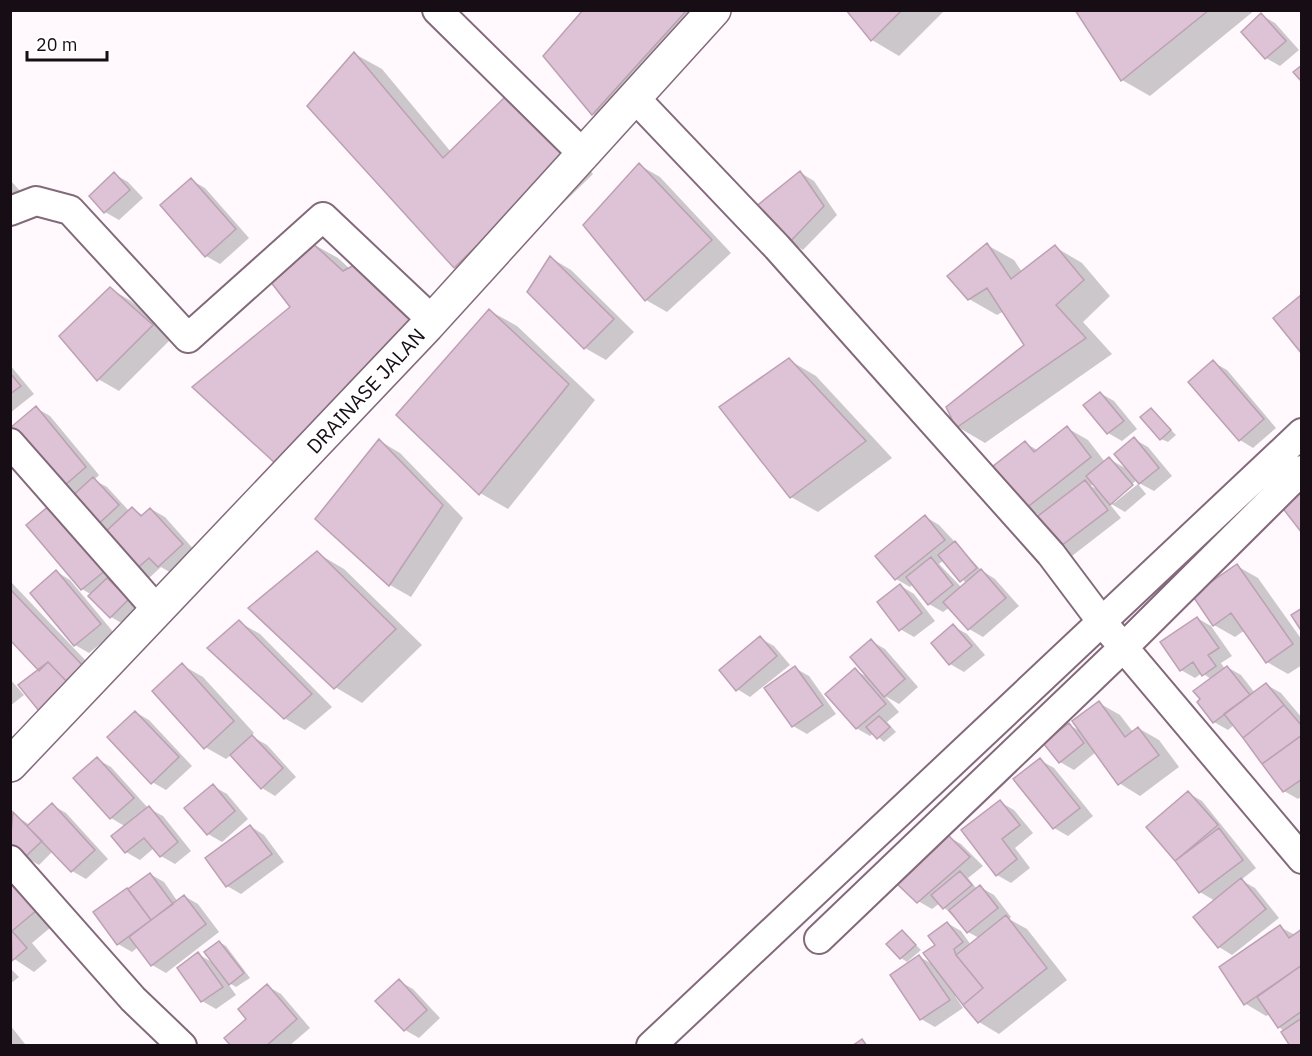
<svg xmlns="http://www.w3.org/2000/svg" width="1312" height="1056" font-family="'IBM Plex Sans',sans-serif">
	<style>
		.shadow { fill: #0003; fill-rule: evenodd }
		.building { fill: #dec2d5; stroke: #bba1b3; stroke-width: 1.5 }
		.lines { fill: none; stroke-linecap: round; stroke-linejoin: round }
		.minor-casing { stroke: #836a7b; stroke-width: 32 }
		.tertiary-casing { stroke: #836a7b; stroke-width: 36 }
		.minor { stroke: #fff; stroke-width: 28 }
		.tertiary { stroke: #fff; stroke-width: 33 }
		.labels { text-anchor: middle; stroke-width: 6; stroke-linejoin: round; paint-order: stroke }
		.street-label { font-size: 20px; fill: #170e15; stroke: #fff }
	</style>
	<rect width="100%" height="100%" fill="#fff9fd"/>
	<path class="shadow" d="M585 10H728L620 130 593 114 545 56Z
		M848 10H945L899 56 872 40Z
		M1077 10H1255L1150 96 1122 80Z
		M1261 15 1275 23 1299 50 1280 66 1266 58Z
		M355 54 382 69 451 152 537 110 593 174 483 282 455 267 309 106Z
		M639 165 660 177 731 253 667 312 646 300Z
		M801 173 814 181 837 215 803 250 789 242Z
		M114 174 128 182 143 198 119 220 105 212Z
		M10 180 22 193 10 204Z
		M191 180 205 188 249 238 220 264 206 256Z
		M311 243 338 258 350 269 292 307Z
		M987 245 1014 260 1022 272 1055 247 1082 263 1110 296 1083 322 1112 354 985 443 958 427 948 408 1026 346 1004 311 997 315 969 299 949 276Z
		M551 258 571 270 634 332 606 360 585 348Z
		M111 289 131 301 172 338 119 391 98 379Z
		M490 311 517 326 595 400 508 509 480 493 398 415Z
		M789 360 816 376 892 458 818 512 791 497Z
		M1213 362 1227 370 1276 428 1253 448 1240 440Z
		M10 365 34 394 10 413Z
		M1100 393 1114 401 1137 429 1122 441 1108 433 1085 405Z
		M36 408 50 416 99 475 94 480 107 487 130 512 133 509 144 516 151 509 165 517 196 552 173 574 161 567 148 579 58 490Z
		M1151 410 1176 435 1168 442 1161 439Z
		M1067 428 1088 440 1105 462 1109 459 1127 469 1134 439 1148 447 1172 476 1154 491 1139 483 1138 479 1112 501 1114 503 1138 484 1146 494 1125 512 1108 502 1121 518 1072 556 1058 548 1041 516 1026 508 1025 443 1039 451ZM1094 483 1100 491 1091 486Z
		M380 441 400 453 463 518 411 597 390 585 318 519Z
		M56 502 142 608 125 625 111 617 92 595 82 589Z
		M926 517 939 525 981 570 995 579 1019 606 983 637 969 629 950 607 943 612 929 604 913 584 910 587 896 579ZM944 560 967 584 962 588 939 564Z
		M317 553 344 569 422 645 362 703 335 687Z
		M1237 566 1258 578 1302 640V665L1288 674 1267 662 1245 630 1235 637 1214 625Z
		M57 572 70 580 114 633 89 653 75 645 32 593Z
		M10 582 12 583 105 681 41 670 10 638Z
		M901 586 914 594 935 621 914 637 900 629Z
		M1197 618 1211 626 1232 656 1221 663 1225 669 1227 667 1241 675 1255 693 1267 685 1281 693 1302 718V796L1298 799 1284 791 1234 725 1228 730 1214 722 1211 679 1202 673 1195 678 1181 670Z
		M239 622 260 634 332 707 305 730 284 718Z
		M953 626 967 634 985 655 964 672 950 664Z
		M760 638 774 646 790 665 750 697 737 689Z
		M871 641 885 649 918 687 899 704 885 696 899 712 887 722 896 732 884 742 874 733 870 736 856 728 855 670 869 678Z
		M182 665 203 677 254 733 251 736 267 745 296 777 275 796 262 788 231 755 226 759 205 747Z
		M795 668 809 676 836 714 807 734 793 726 766 688Z
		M10 679 24 695 10 706Z
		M1099 703 1120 715 1133 732 1138 728 1159 740 1179 767 1140 796 1119 783 1096 752 1074 770 1060 762 1069 725 1082 732Z
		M135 712 149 720 192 766 166 790 152 782Z
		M97 759 111 767 148 808 163 816 191 851 175 864 161 856 154 848 140 860 126 852V827L111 818 75 778Z
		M1040 760 1054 768 1093 816 1068 836 1054 828Z
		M213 786 227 794 248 819 222 842 208 834Z
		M1188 793 1202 801 1256 868 1241 880 1255 888 1279 918 1232 955 1219 947 1215 901 1200 892 1148 828Z
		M1000 802 1014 810 1033 833 1015 848 1030 868 1011 883 997 875Z
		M52 805 66 813 108 859 86 879 72 871 53 851 39 865 25 857 10 842 13 814 30 825Z
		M250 826 264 835 284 862 241 894 227 886 207 858Z
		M947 836 961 844 983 866 968 878 977 889 980 887 994 895 1011 917 1009 919 1027 929 1067 980 999 1034 979 1022 957 995 955 996 963 1008 935 1027 921 1019 920 957 934 965 937 945 947 923 961 931 971 945 979 938 968 932 940 903 932 909 918 901Z
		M10 869 57 922 32 943 47 961 34 972 10 956Z
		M150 874 164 882 178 902 184 896 198 904 219 932 166 973 152 965 138 947 132 952 118 944 95 912Z
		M1280 927 1295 935 1302 930V1046L1279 1027 1270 1014 1266 1016 1246 1004 1221 968Z
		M903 932 921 950 907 962 901 958Z
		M219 942 226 946 250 978 236 987 226 981 236 995 216 1009 202 1001 179 968 198 954 215 964Z
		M10 968 19 977 10 984Z
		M399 981 413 989 440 1018 419 1038 405 1030Z
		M267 986 281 994 310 1028 289 1046H233Z
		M10 1025 25 1044 23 1046H10Z"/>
	<path class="building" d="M583 10H687L592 115 543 56Z
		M846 10H902L871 41Z
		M1075 10H1209L1121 81Z
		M1261 13 1286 41 1265 59 1241 32Z
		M354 52 443 158 509 93 566 158 454 268 307 106Z
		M1302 65V82L1293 72Z
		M639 163 712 240 645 301 583 225Z
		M800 171 824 206 788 244 754 208Z
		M114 172 130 190 104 213 89 196Z
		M191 178 236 229 205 257 160 205Z
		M310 241 343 271 358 263 413 318 276 464 192 387 290 307 267 277Z
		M987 243 1011 279 1055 245 1084 280 1056 305 1086 338 956 428 946 407 1024 345 987 288 968 300 947 276Z
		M550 256 614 319 584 349 527 292Z
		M110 287 153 325 97 381 59 336Z
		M1301 295 1302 296V354L1273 318Z
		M489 309 569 384 479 495 396 415Z
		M789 358 866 441 790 498 719 407Z
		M1213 360 1264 419 1239 441 1188 382Z
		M10 373 21 386 10 394Z
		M1100 392 1124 421 1107 434 1083 405Z
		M36 406 86 467 57 492 10 436V428Z
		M1151 408 1171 430 1160 440 1140 417Z
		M1067 426 1091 457 1025 509 992 467 1025 441 1034 452Z
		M1134 437 1159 468 1139 484 1114 454Z
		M379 439 443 505 389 586 315 519Z
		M1109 457 1133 485 1110 505 1086 476Z
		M93 477 119 505 95 527 69 499Z
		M1085 480 1108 510 1057 549 1034 519Z
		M1302 491V533L1281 506Z
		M56 500 111 566 81 590 26 525Z
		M132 507 141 516 150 508 183 544 158 567 149 558 133 572 101 536Z
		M925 515 945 540 895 580 875 556Z
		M955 541 977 568 960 582 938 555Z
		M317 551 396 629 334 689 248 608Z
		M931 557 953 585 928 605 906 577Z
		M1237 564 1293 644 1266 663 1231 613 1213 626 1192 595Z
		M981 569 1006 598 968 630 943 602Z
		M56 570 101 624 74 646 30 593Z
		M107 578 129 599 110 618 88 596Z
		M900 584 922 613 899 631 877 602Z
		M10 589 85 668 69 684 48 662 39 671 10 640Z
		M1302 608V632L1291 615Z
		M1197 617 1219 648 1208 655 1216 666 1202 676 1193 662 1180 671 1160 642Z
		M239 620 312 694 284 719 207 648Z
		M953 624 972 646 949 665 931 643Z
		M760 636 777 656 736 691 719 670Z
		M871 639 905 679 884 697 850 657Z
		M48 662 69 684 39 711 18 685Z
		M182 663 234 721 204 749 152 691Z
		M795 666 823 705 792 727 764 688Z
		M1227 666 1250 695 1213 723 1197 702 1200 699 1193 691Z
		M855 668 886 704 856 729 825 694Z
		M1266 683 1284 705 1243 738 1224 714Z
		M1099 701 1125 737 1138 727 1159 755 1118 785 1072 721Z
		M1284 705 1302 726V735L1262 764 1243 738Z
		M135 711 179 757 151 784 107 737Z
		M879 716 890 727 877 739 866 727Z
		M1069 723 1084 743 1059 763 1043 743Z
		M252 735 283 768 261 789 230 755Z
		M1302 735V779L1283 792 1262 764Z
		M97 757 134 798 110 819 73 778Z
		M1040 758 1080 808 1053 829 1013 779Z
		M213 784 235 811 207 835 184 808Z
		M1188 791 1218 825 1175 861 1146 827Z
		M1000 800 1020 825 1002 839 1017 859 996 876 961 830Z
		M52 803 95 850 71 872 27 826Z
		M149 806 178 842 160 857 144 838 125 853 111 836Z
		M13 812 42 841 24 858 10 844Z
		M250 825 272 854 226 887 205 858Z
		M1219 828 1243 860 1199 893 1175 861Z
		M947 834 970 857 917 903 894 881Z
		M960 871 972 885 943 909 931 895Z
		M150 873 173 904 151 920 128 889Z
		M1241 878 1266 909 1218 948 1193 917Z
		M10 879 37 910 12 931 27 948 12 961Z
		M980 885 998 908 967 933 949 910Z
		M127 888 151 920 117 945 93 912Z
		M184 895 206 924 151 966 129 937Z
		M1006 915 1047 968 978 1023 963 1005 983 988 956 955Z
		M947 922 963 942 954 949 956 955 983 988 963 1005 923 953 935 945 928 936Z
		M1280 925 1289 938 1302 929V965L1244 1005 1219 967Z
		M902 930 916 945 900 959 886 944Z
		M219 941 244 973 229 985 204 952Z
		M198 952 223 987 201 1002 177 968Z
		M919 955 950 1000 920 1020 890 975Z
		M1302 965V1011L1278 1028 1257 997Z
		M399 979 427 1010 404 1031 375 1001Z
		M267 984 297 1019 266 1046H231L224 1038 246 1019 238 1009Z
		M1302 1018V1046H1290L1281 1032Z
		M862 1039 867 1046H852Z"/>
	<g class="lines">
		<g class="minor-casing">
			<path id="minor" d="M437 10 583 154
				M635 98 777 247 1051 554 1102 622 1302 859
				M10 211 36 201 70 210 188 338 323 217 432 320
				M10 443 158 611
				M10 860 133 999 182 1046
				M819 939 1124 647 1302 470
				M651 1046 1302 433"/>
		</g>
		<g class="tertiary-casing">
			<path id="tertiary" d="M10 765 427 326 714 10"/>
		</g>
		<use href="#minor" class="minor"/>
		<use href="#tertiary" class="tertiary"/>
	</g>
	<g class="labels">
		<g class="street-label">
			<text transform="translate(366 391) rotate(-47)" y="7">DRAINASE JALAN</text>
		</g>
	</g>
	<rect width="1312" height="1056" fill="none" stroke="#170e15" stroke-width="24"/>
	<path d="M27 51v9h80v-9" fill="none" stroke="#170e15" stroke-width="3"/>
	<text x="36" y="51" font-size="18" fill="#170e15" stroke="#ffffff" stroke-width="4.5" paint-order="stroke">20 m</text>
</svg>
